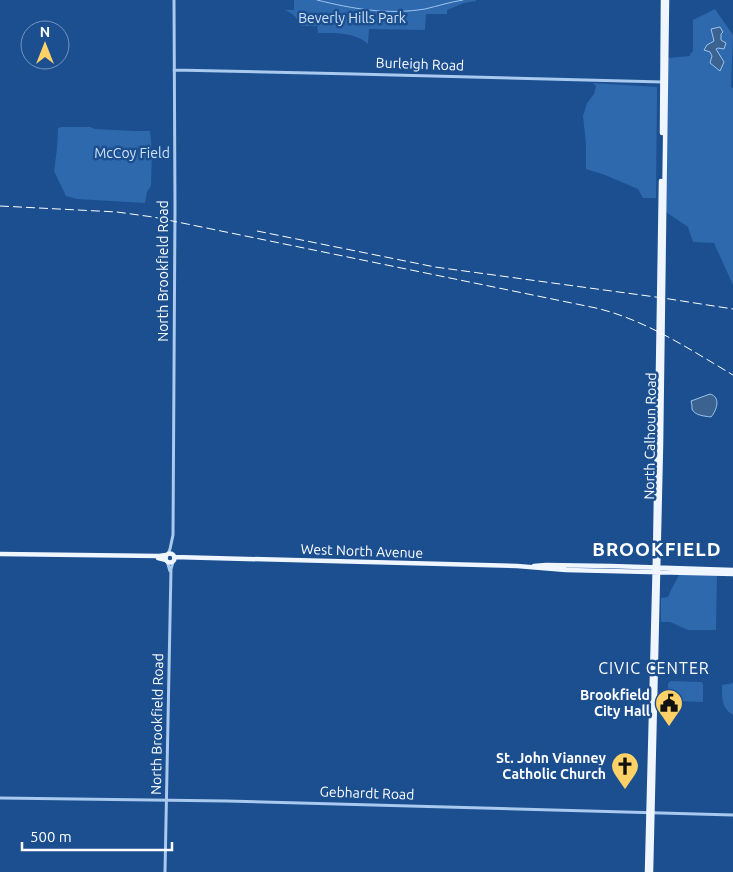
<svg xmlns="http://www.w3.org/2000/svg" width="733" height="872" font-family="Ubuntu,sans-serif">
	<style>
		.green { fill: #2e69ad }
		.water { fill: #3c6290; stroke: #9cc4f0 }
		.lines { fill: none; stroke-linecap: round; stroke-linejoin: round }
		.stream { stroke: #9cc4f0; stroke-width: 1 }
		.minor { stroke: #a9c9ee; stroke-width: 3 }
		.major { stroke: #f0f6ff; stroke-width: 4.5 }
		.rail { stroke: #fff; stroke-width: 1; stroke-dasharray: 9 4; stroke-linecap: butt }
		.labels { text-anchor: middle; stroke-width: 5; stroke-linejoin: round; paint-order: stroke }
		.park-label { font-size: 14px; fill: #cfe3fa; stroke: #1b4f8f }
		.street-label { font-size: 14px; fill: #fff; stroke: #1b4f8f }
		.poi-label { font-size: 14px; font-weight: bold; fill: #fff; stroke: #1b4f8f; text-anchor: end }
		.quarter-label { font-size: 16px; letter-spacing: 1px; fill: #fff; stroke: #1b4f8f }
		.district-label { font-size: 19px; font-weight: bold; letter-spacing: 1px; fill: #fff; stroke: #1b4f8f }
	</style>
	<rect width="100%" height="100%" fill="#1b4f8f"/>
	<path class="green" d="M294 0H476V1L464 3 447 10V14H426L425 30 369 29 368 44C355 32 335 33 318 33L317 26H301C297 18 294 14 285 10H294Z
		M715 9 733 35 731 87 733 88V285L714 243 693 242 688 227 666 212 668 58 690 56V54L693 51V20Z
		M593 83 657 87 656 198H643L638 189 605 175 586 169V144L583 116 587 103 594 94 596 86Z
		M62 127H90L95 129 135 131H150L152 151 151 186 147 192 145 203 77 199 66 196 54 171 57 149 58 128Z
		M679 575H717L716 630H688L670 622H661V598L668 597 671 590Z
		M670 681 701 682 703 684V702L675 701V703H670L668 700V684Z
		M733 683V715C721 708 722 697 722 685Z"/>
	<path class="water" d="M720 27 723 32 721 34V40L726 43 724 49 718 48 716 49 724 62 720 71 710 63 712 56 710 52 704 50 707 45 714 41 711 29Z
		M710 394C721 397 717 410 711 417 705 416 695 416 692 409 692 406 692 404 691 401Z"/>
	<g class="lines">
		<path class="stream" d="M317 0C353 9 388 15 425 9 438 6 450 2 463 0"/>
		<path class="minor" d="M174 70 355 74 663 82
			M168 554 170 549 173 535 175 208 174 0
			M167 561 170 571
			M0 798 227 801 733 815
			M165 872 171 569 173 562"/>
		<path class="major" d="M662 133 663 0
			M165.5 558a4.5 4.5 0 1 1 9 0a4.5 4.5 0 1 1-9 0Z
			M0 554 159 556 166 555
			M174 557 517 566 566 570 733 574
			M158 558 166 560
			M534 566 546 565 611 566 733 570
			M647 872 655 558 661 181
			M651 872 661 445 667 0"/>
		<path class="rail" d="M0 206 117 212 153 217 596 308C646 320 689 349 733 375
			M257 231 435 267 663 298 733 309"/>
	</g>
	<defs>
		<g id="civic-pin" transform="scale(1.4375)"><path d="M0 17L-7.5 6A9.5 9.5 0 1 1 7.5 6Z" fill="#ffd166" stroke="#1b4f8f"/><path d="M-.6-6.5H3V-4.5H.6V-3L4-1V1h2V6H-6V1h2V-1L-.6-3ZM-1.2 2.5V6h2.4V2.5Z" fill="#111"/></g>
		<g id="church-pin" transform="scale(1.4375)"><path d="M0 17L-7.5 6A9.5 9.5 0 1 1 7.5 6Z" fill="#ffd166" stroke="#1b4f8f"/><path d="M-1.2-6h2.4v3.5h3.3v2.4h-3.3V6h-2.4V-.1h-3.3v-2.4h3.3Z" fill="#111"/></g>
	</defs>
	<g fill-rule="evenodd">
		<use href="#civic-pin" x="669" y="703"/>
		<use href="#church-pin" x="625" y="766"/>
	</g>
	<g class="labels">
		<g class="park-label">
			<text x="352" y="23">Beverly Hills Park</text>
			<text x="132" y="158">McCoy Field</text>
		</g>
		<g class="street-label">
			<text transform="translate(420 64) rotate(2)" y="5">Burleigh Road</text>
			<text transform="translate(163 271) rotate(-90)" y="5">North Brookfield Road</text>
			<text transform="translate(650 436) rotate(-89)" y="5">North Calhoun Road</text>
			<text transform="translate(362 551) rotate(2)" y="5">West North Avenue</text>
			<text transform="translate(157 724) rotate(-89)" y="5">North Brookfield Road</text>
			<text transform="translate(367 793) rotate(2)" y="5">Gebhardt Road</text>
		</g>
		<g class="poi-label">
			<text x="650" y="700">Brookfield<tspan x="650" dy="16">City Hall</tspan></text>
			<text x="606" y="763">St. John Vianney<tspan x="606" dy="16">Catholic Church</tspan></text>
		</g>
		<g class="quarter-label">
			<text x="654" y="674">CIVIC CENTER</text>
		</g>
		<g class="district-label">
			<text x="657" y="556">BROOKFIELD</text>
		</g>
	</g>
	<g transform="translate(45 45)"><circle r="24" fill="#1b4f8f" stroke="#7695bc"/>
	<path d="M0-4L9 19L0 12L-9 19Z" fill="#ffd166"/>
	<text y="-8" font-size="14" font-weight="bold" text-anchor="middle" fill="#ffffff">N</text>
	</g>
	<path d="M22 842v8h150v-8" fill="none" stroke="#ffffff" stroke-width="2.5"/>
	<text x="30" y="842" font-size="15" fill="#ffffff" stroke="#1b4f8f" stroke-width="4" paint-order="stroke">500 m</text>
</svg>
